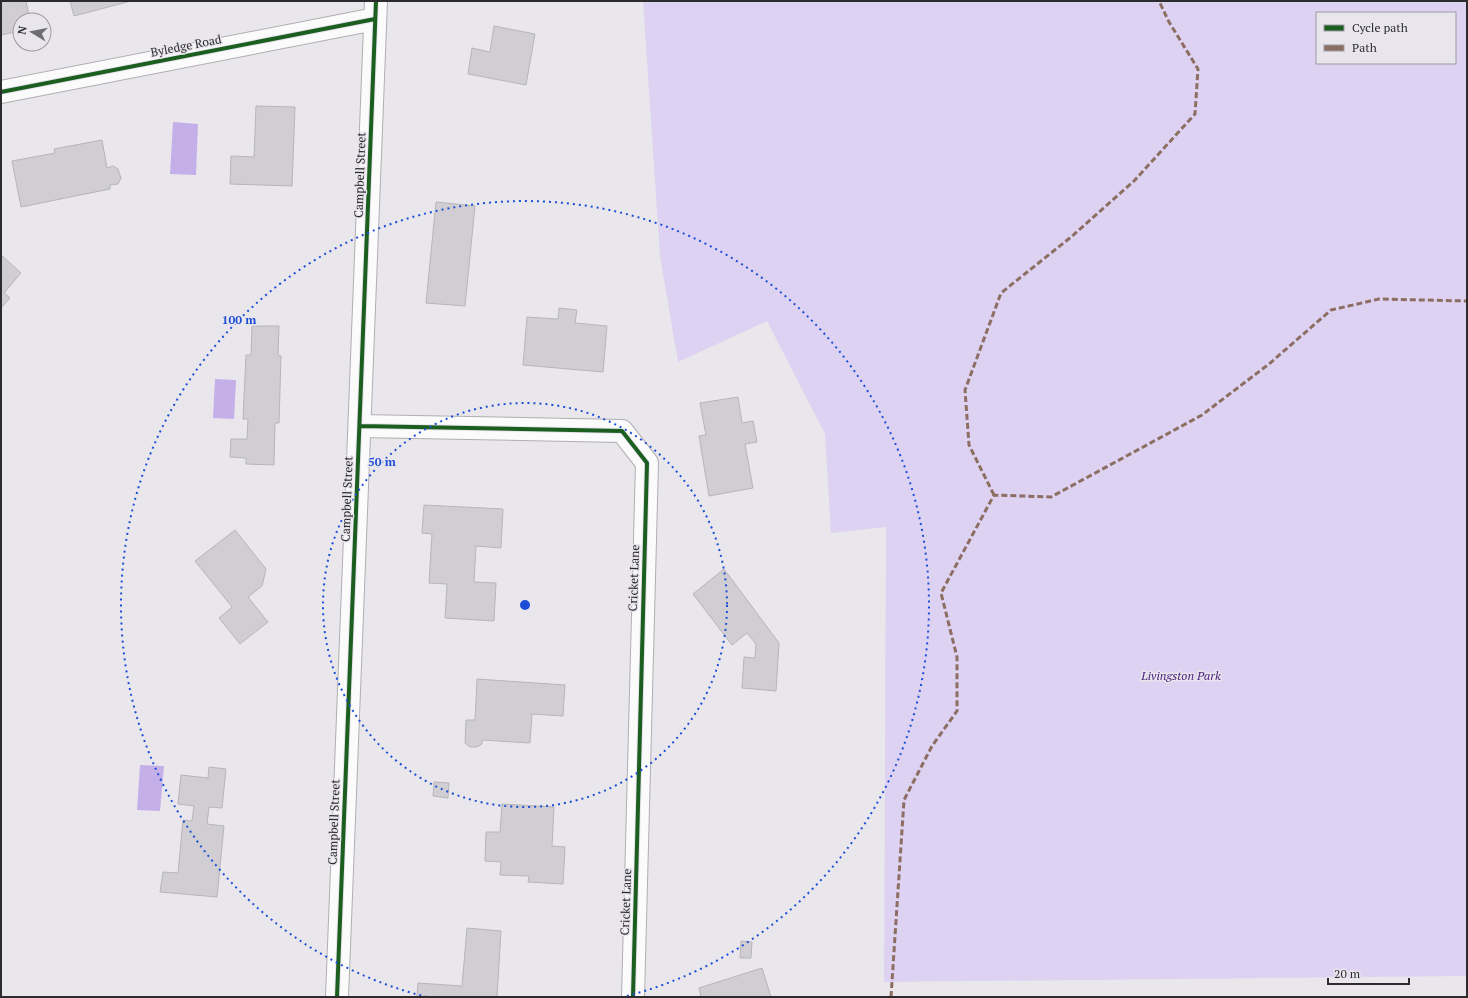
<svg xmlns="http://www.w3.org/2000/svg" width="1468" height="998" font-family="'PT Serif',serif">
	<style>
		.green { fill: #ddd2f2; fill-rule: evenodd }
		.water { fill: #c4afe9 }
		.building { fill: #d0ced2; stroke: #b6b5b8 }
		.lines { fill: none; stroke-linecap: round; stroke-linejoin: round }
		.minor-casing { stroke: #b0aeb1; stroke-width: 24 }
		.minor { stroke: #fcfbfc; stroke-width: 22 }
		.quiet { stroke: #8d6e63; stroke-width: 3; stroke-dasharray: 6 3; stroke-linecap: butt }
		.cycleway-casing { stroke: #e8e5ed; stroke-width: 6 }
		.cycleway { stroke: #1b5e20; stroke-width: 4 }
		.ring { fill: none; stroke: #1d4ed8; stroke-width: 2; stroke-dasharray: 2 4 }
		.labels { text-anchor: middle; stroke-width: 3; stroke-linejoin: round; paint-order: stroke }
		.street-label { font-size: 12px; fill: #2c2b2e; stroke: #e8e5ed }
		.park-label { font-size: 12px; font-style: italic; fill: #4b207d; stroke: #e8e5ed }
		.centre { fill: #1d4ed8; stroke: #e8e5ed; stroke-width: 2 }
		.ring-label { font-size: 12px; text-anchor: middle; font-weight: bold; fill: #1d4ed8; stroke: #e8e5ed; stroke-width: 3; stroke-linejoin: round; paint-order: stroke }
	</style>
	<rect width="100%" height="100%" fill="#e9e7eb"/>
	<path class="green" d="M643 1H1467V976L884 982 886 527 831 533 825 434 767 321 678 362 660 256ZM1317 13H1455V63H1317Z"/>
	<path class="water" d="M173 122 198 124 196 175 170 174Z
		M215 379 236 380 234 419 213 418Z
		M140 765 164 766 160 811 137 810Z"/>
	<path class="building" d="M1 1H26L30 20H20V31L1 35Z
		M70 1H131L74 16Z
		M494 26 535 34 526 85 468 74 472 48 490 52Z
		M256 106 295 107 292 186 230 184 231 156 254 157Z
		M102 140 107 168 113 166 118 169 121 178 118 184 110 185V189L21 207 12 161 55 153 54 149Z
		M436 202 475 206 465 306 426 303Z
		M1 255 21 273 4 293 10 298 1 308Z
		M559 308 577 310 575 323 607 326 603 372 523 365 527 317 558 319Z
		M252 326H279L278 355 281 356 279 423H275L274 465 246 464V458L230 457 231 439H247L248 419H243L246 355H251Z
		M738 397 742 423 753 421 757 442 745 444 753 488 709 496 699 436 706 435 700 403Z
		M424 505 503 509 501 548 476 546 474 582 496 583 494 621 445 618 447 584 429 583 432 534 422 533Z
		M235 530 266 569 262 586 248 597 268 622 240 644 219 618 232 607 195 561Z
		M724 569 779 643 776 691 742 688 744 657 755 658 756 644 747 633 732 645 693 594Z
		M477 679 565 685 563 716 532 714 530 743 482 740V744L477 747H470L465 743 466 720H475Z
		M209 767 226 769 222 808 209 807 207 824 224 826 217 897 160 892 163 872 178 873 183 820 192 821 194 806 178 804 181 775 208 778Z
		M434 782 449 783 448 798 433 796Z
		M502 804 554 807 552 846 565 847 563 884 528 882 529 876 500 875 501 862 485 861 486 832H500Z
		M467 928 501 931 497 997H417L418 983 462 986Z
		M741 941 752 942 751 958H740Z
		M762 968 771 997H701L699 988Z"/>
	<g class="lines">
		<g class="minor-casing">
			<path id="minor" d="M1 92 375 19
				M360 426 622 431 647 463 633 997
				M337 997 376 1"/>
		</g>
		<use href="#minor" class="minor"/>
		<path class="quiet" d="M994 495 969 445 965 390 1001 293 1071 237 1134 181 1195 114 1198 69 1169 22 1159 1
			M891 997 904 800 932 746 957 711V657L941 593 994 495 1051 497 1202 415 1269 364 1331 310 1379 299 1467 301"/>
		<g class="cycleway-casing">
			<path id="cycleway" d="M1 92 375 19
				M360 426 622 431 647 463 633 997
				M337 997 376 1"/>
		</g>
		<use href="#cycleway" class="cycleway"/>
	</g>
	<g class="ring">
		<circle cx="525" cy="605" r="202"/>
		<path d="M427 997A404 404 0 1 1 623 997"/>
	</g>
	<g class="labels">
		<g class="street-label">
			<text transform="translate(186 46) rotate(-11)" y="4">Byledge Road</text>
			<text transform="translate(360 175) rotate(-88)" y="4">Campbell Street</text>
			<text transform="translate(347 499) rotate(-88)" y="4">Campbell Street</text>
			<text transform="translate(634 578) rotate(-88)" y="4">Cricket Lane</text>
			<text transform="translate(334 822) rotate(-88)" y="4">Campbell Street</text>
			<text transform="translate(626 902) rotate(-88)" y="4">Cricket Lane</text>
		</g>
		<g class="park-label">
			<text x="1181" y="680">Livingston Park</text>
		</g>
	</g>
	<circle cx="525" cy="605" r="6" class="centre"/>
	<g class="ring-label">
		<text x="239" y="324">100 m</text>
		<text x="382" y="466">50 m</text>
	</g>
	<rect width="1468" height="998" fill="none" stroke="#2c2b2e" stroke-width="4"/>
	<rect x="1316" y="12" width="140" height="52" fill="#e8e5ed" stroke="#9d9ba1"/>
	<rect x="1324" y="25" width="20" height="6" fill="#1b5e20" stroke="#9d9ba1"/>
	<text x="1352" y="32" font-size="12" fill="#2c2b2e">Cycle path</text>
	<rect x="1324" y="45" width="20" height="6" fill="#8d6e63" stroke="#9d9ba1"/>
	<text x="1352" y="52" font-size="12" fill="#2c2b2e">Path</text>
	<g transform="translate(32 32) rotate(280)"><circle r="19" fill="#e8e5ed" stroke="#9d9ba1"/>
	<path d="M0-3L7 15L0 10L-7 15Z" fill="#6e6d70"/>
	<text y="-6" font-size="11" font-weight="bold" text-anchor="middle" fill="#2c2b2e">N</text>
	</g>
	<path d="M1328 978v6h81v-6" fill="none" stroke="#2c2b2e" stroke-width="2"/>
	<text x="1334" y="978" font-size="12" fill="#2c2b2e" stroke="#e8e5ed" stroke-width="3" paint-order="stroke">20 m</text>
</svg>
